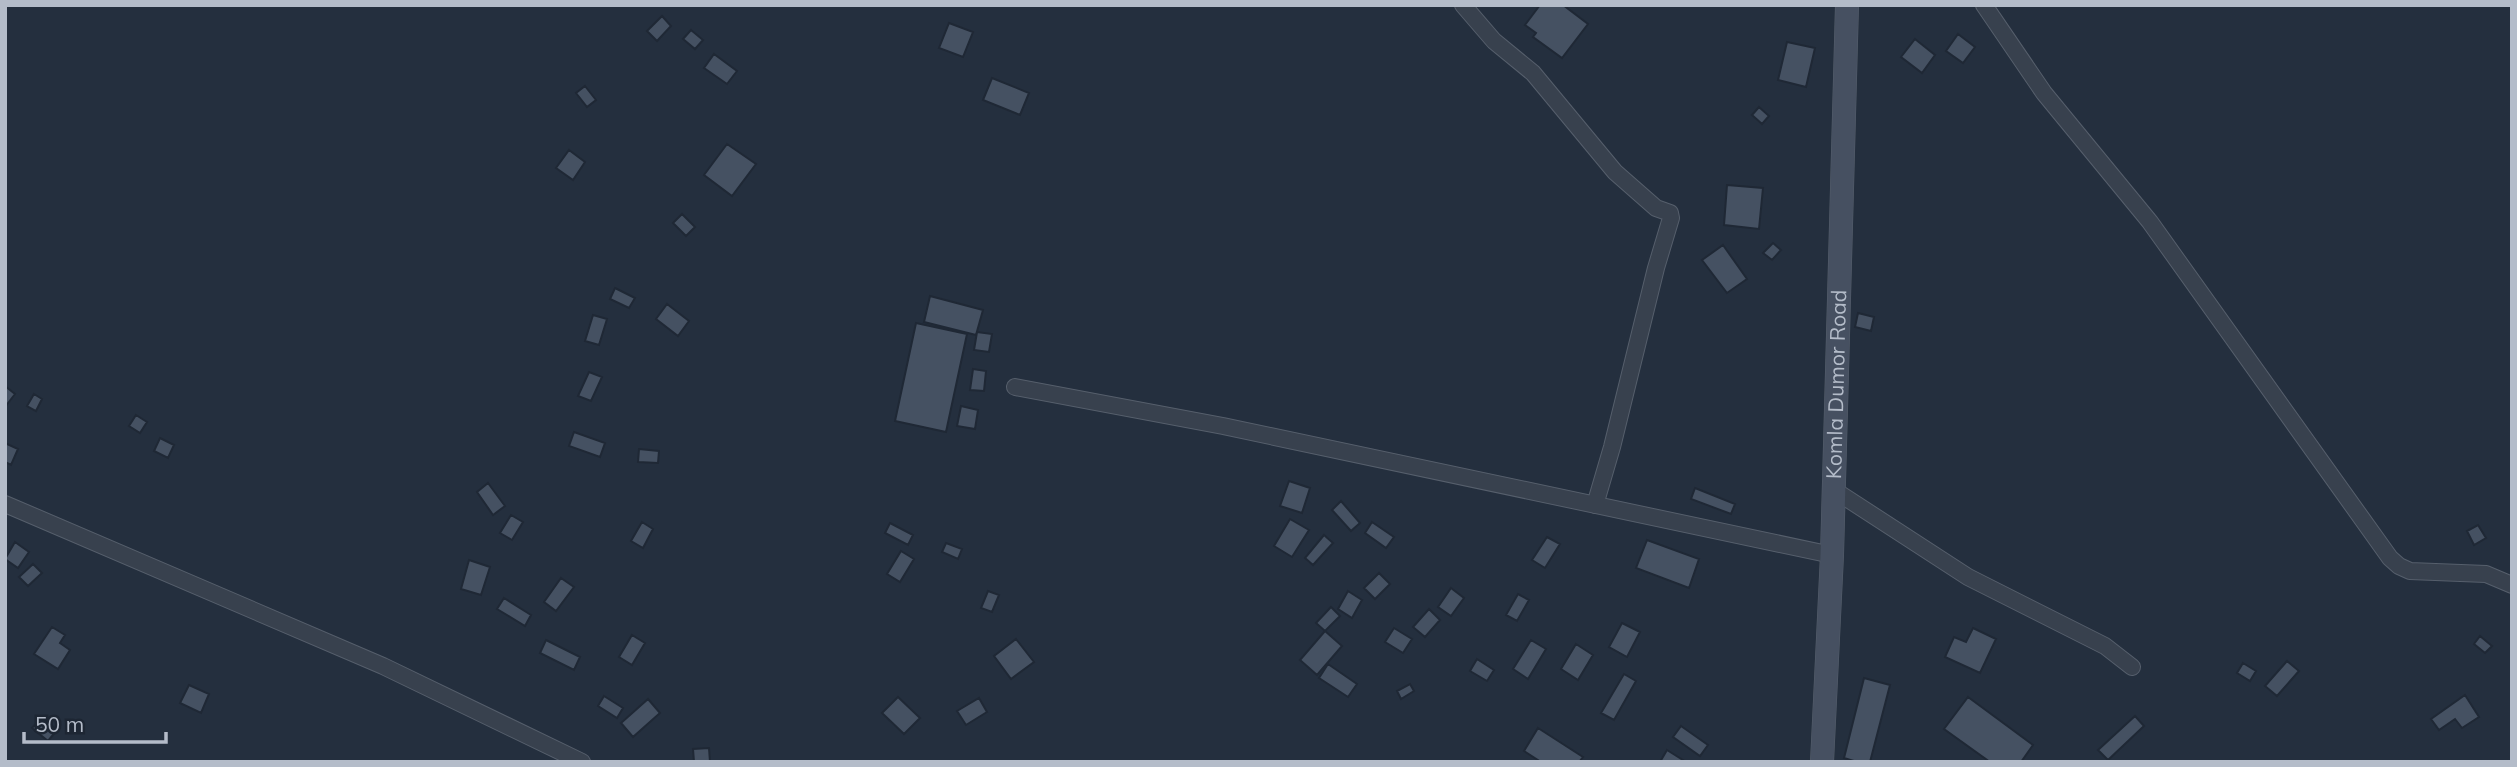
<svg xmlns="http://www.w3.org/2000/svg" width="2517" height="767" font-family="Mulish,sans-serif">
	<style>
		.building { fill: #455162; stroke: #1f2835; stroke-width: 2 }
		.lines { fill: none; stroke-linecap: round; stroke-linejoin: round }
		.street-casing { stroke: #565f6c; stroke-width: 18 }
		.secondary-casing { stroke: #565f6c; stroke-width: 24 }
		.street { stroke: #38414e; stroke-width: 16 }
		.secondary { stroke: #465061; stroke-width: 23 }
		.labels { text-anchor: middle; stroke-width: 6; stroke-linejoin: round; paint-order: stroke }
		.street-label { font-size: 21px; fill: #b4bcc9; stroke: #1d2633 }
	</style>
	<rect width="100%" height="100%" fill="#242f3e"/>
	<path class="building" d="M1540 5H1563L1588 24 1562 58 1533 37 1536 33 1525 25Z
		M662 16 671 26 657 41 647 31Z
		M949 23 973 32 963 57 939 48Z
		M691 30 703 40 695 49 683 39Z
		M1958 34 1975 47 1963 63 1946 51Z
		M1915 39 1935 55 1922 73 1901 57Z
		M1787 42 1815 48 1806 87 1778 80Z
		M714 54 737 71 727 84 704 68Z
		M992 78 1029 93 1020 115 983 100Z
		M585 86 596 100 587 107 576 93Z
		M1759 107 1769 116 1762 124 1752 115Z
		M727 144 756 164 732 196 704 175Z
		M569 150 585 162 573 180 556 168Z
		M1727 185 1763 188 1759 229 1724 225Z
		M682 214 695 227 686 236 673 223Z
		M1773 243 1781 250 1772 260 1763 253Z
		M1723 245 1747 279 1727 293 1702 260Z
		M615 288 635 298 629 308 610 299Z
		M930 296 983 310 976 335 924 322Z
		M667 304 689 321 678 336 656 319Z
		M1858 313 1874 317 1871 331 1855 327Z
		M593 315 607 319 599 345 585 341Z
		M916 323 967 334 946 432 895 421Z
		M977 332 992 334 989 352 974 350Z
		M973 369 986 371 984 391 970 390Z
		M589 372 602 377 591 401 578 396Z
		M5 386 15 394 5 407Z
		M34 394 42 399 36 411 27 406Z
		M961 406 978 410 975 429 957 426Z
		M136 415 147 422 140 433 129 426Z
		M574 432 605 443 600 457 569 446Z
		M160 438 174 445 168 458 154 451Z
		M5 443 18 449 11 465 5 462Z
		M639 449 659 451 658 463 638 462Z
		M1289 481 1310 488 1302 513 1280 506Z
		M488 483 505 506 493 515 477 492Z
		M1695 488 1735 504 1731 514 1691 499Z
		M1341 501 1360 523 1351 531 1332 510Z
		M511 515 523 522 512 540 500 533Z
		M1290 519 1309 530 1292 557 1274 546Z
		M642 522 653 529 643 548 631 541Z
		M1372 522 1394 537 1386 548 1365 533Z
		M890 523 913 535 908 545 885 533Z
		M2478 525 2486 538 2474 545 2467 531Z
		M1324 535 1333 543 1313 565 1305 558Z
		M1547 537 1560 544 1545 568 1532 560Z
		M1647 540 1699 559 1689 588 1636 568Z
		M15 542 29 552 18 568 5 559Z
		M946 543 962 549 958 559 942 552Z
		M901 551 914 559 900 582 887 574Z
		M469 560 490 567 481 595 461 589Z
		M33 564 42 573 28 586 19 577Z
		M1379 573 1390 584 1375 599 1364 588Z
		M561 578 574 587 556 611 544 602Z
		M1451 588 1464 598 1451 616 1438 607Z
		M988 591 999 595 992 612 981 608Z
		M1348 591 1362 600 1352 618 1338 609Z
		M1518 594 1529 600 1517 621 1506 615Z
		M504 598 531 615 525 626 497 609Z
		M1331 607 1340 616 1325 631 1316 623Z
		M1429 609 1440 620 1425 637 1413 627Z
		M1622 623 1640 632 1627 657 1609 647Z
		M52 627 65 635 60 643 70 650 58 669 34 654Z
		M1394 628 1412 639 1403 653 1385 642Z
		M1973 628 1996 639 1980 673 1945 657 1954 637 1966 642Z
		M1325 631 1342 646 1317 675 1300 660Z
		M632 635 645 643 632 665 619 657Z
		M2480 636 2492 646 2485 653 2474 644Z
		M1016 639 1034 662 1011 679 994 656Z
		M546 640 580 657 574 670 540 653Z
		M1531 640 1546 649 1528 679 1513 669Z
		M1576 644 1593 655 1578 680 1561 669Z
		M1477 659 1494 670 1487 681 1470 671Z
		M2287 661 2299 671 2277 696 2265 686Z
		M2243 663 2256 671 2250 681 2237 673Z
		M1328 664 1357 684 1348 697 1319 678Z
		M1624 674 1636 681 1614 720 1601 713Z
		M1864 678 1890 685 1870 762H1857L1844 758Z
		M1410 684 1414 691 1401 699 1397 691Z
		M189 685 209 694 201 713 180 703Z
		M2465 695 2479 717 2462 728 2455 719 2439 730 2431 719Z
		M604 696 623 708 617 718 598 706Z
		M898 697 920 718 904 734 882 713Z
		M1968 697 2033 745 2021 762H1990L1944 729Z
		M979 698 987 712 966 725 957 711Z
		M648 699 660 713 633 737 621 723Z
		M2135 716 2144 726 2108 760 2098 750Z
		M42 717 57 730 48 741 32 728Z
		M1681 726 1708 745 1700 756 1673 737Z
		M1538 728 1583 757 1579 762H1541L1524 751Z
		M709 748 710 762H694L693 749Z
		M1667 750 1686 762H1660Z"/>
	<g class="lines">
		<g class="street-casing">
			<path id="street" d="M1463 5 1494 41 1533 73 1615 172 1656 208 1670 213 1671 218 1656 268 1612 447 1595 505
				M1984 5 2044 93 2150 222 2390 558 2399 566 2410 571 2486 574 2512 585
				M1015 387 1223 426 1832 555
				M1834 490 1968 577 2105 646 2132 667
				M5 504 383 666 582 762"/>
		</g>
		<g class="secondary-casing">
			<g id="secondary">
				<path id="s1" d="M1822 762 1832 555 1847 5"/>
			</g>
		</g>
		<use href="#street" class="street"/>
		<use href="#secondary" class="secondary"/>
	</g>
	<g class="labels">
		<g class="street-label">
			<text dy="7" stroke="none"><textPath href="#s1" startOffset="378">Komla Dumor Road</textPath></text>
		</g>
	</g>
	<rect width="2517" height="767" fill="none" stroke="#b4bcc9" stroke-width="14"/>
	<path d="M24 732v10h142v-10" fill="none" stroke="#b4bcc9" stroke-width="3.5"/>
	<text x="35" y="732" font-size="21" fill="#b4bcc9" stroke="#1d2633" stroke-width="5" paint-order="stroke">50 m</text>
</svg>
